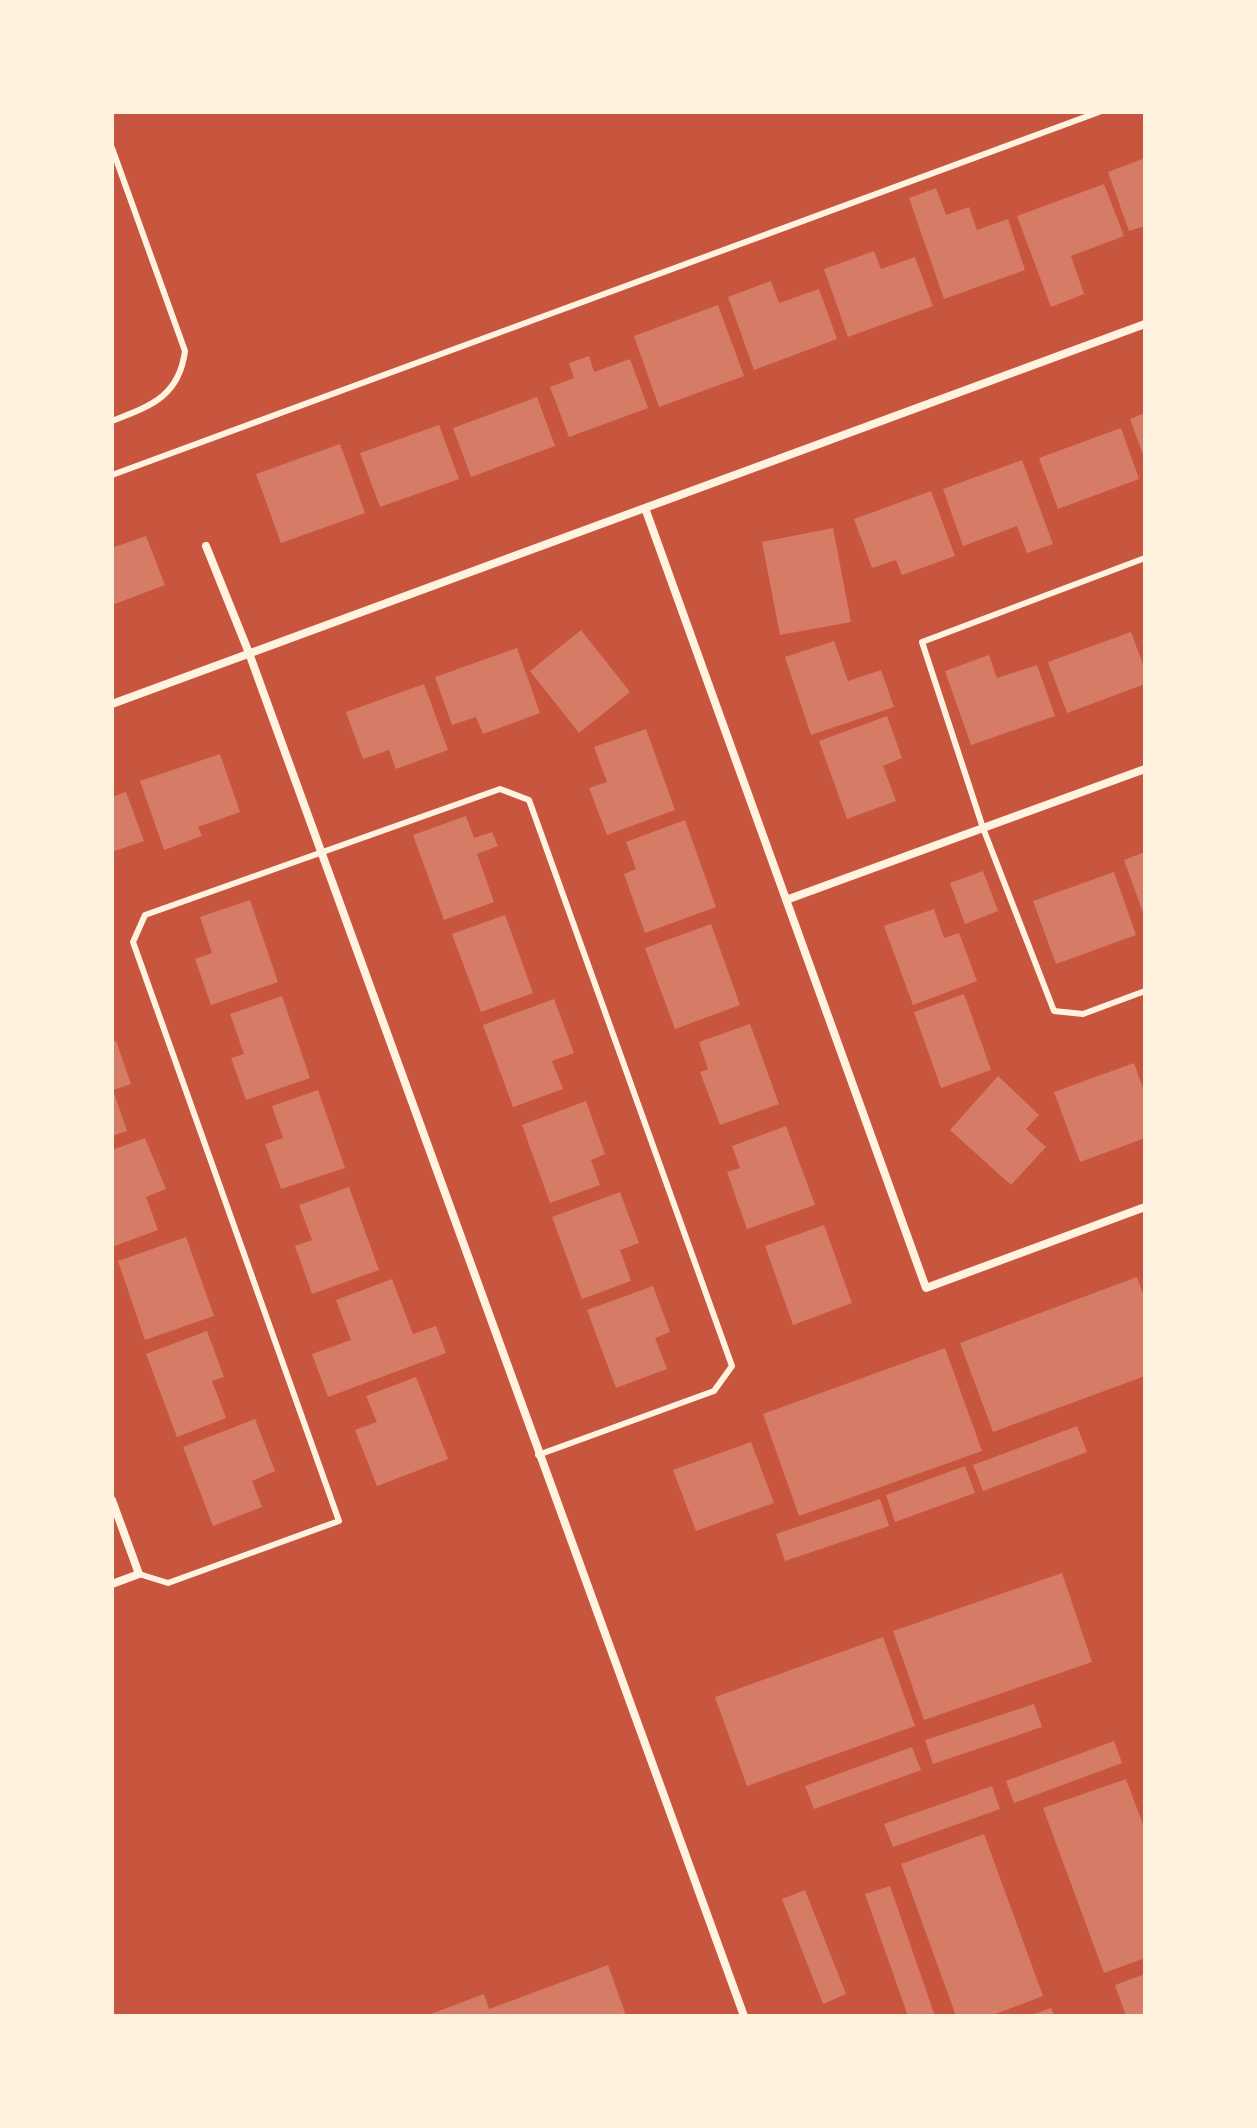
<svg xmlns="http://www.w3.org/2000/svg" width="1257" height="2128" font-family="Roboto,sans-serif">
	<style>
		.building { fill: #d67c66 }
		.lines { fill: none; stroke-linecap: round; stroke-linejoin: round }
		.service { stroke: #fff3e0; stroke-width: 6 }
		.minor { stroke: #fff3e0; stroke-width: 8 }
	</style>
	<rect width="100%" height="100%" fill="#c8553d"/>
	<path class="building" d="M1145 158V226L1129 231 1108 172Z
		M1104 184 1124 236 1071 256 1084 294 1051 307 1017 216Z
		M936 188 946 215 969 207 977 230 1008 219 1025 270 944 299 909 198Z
		M874 251 881 269 915 257 933 306 848 337 824 269Z
		M771 281 779 303 819 289 837 339 754 370 728 297Z
		M718 305 744 376 659 407 634 336Z
		M589 356 594 372 630 359 648 408 569 437 550 387 574 378 569 363Z
		M537 397 555 446 471 477 453 428Z
		M1145 413V460L1130 419Z
		M439 425 459 479 380 507 360 453Z
		M1121 428 1139 479 1058 509 1039 458Z
		M340 444 365 513 281 543 256 474Z
		M1022 460 1053 544 1027 553 1017 526 963 546 943 489Z
		M931 491 955 556 902 575 896 560 872 568 854 519Z
		M833 528 851 622 780 635 762 542Z
		M146 536 165 585 112 605V548Z
		M581 630 630 692 579 733 530 671Z
		M1131 632 1145 670V684L1067 713 1048 662Z
		M834 641 848 681 881 670 894 707 811 735 785 657Z
		M517 648 540 713 483 734 476 717 452 725 435 677Z
		M989 655 997 678 1037 665 1055 716 971 745 945 671Z
		M424 684 448 750 396 769 389 750 363 759 346 712Z
		M887 716 902 758 883 766 896 801 847 819 819 741Z
		M646 729 675 810 607 835 589 788 607 782 594 747Z
		M220 754 240 812 198 827 202 836 164 850 140 781Z
		M126 792 144 841 112 852V797Z
		M466 816 474 838 492 832 498 846 477 854 494 902 444 920 413 835Z
		M685 820 716 907 645 933 624 874 636 869 626 842Z
		M1145 852V918L1124 860Z
		M983 871 998 911 965 924 950 883Z
		M1114 872 1136 935 1056 964 1033 901Z
		M250 900 278 982 211 1005 195 959 212 953 200 917Z
		M934 909 944 938 959 933 977 981 913 1005 884 926Z
		M505 915 533 993 481 1012 452 934Z
		M711 924 740 1005 675 1029 645 948Z
		M964 994 991 1070 941 1088 914 1012Z
		M282 996 310 1078 246 1100 231 1058 244 1054 230 1014Z
		M554 999 574 1053 552 1061 563 1089 513 1107 483 1025Z
		M750 1024 779 1104 720 1125 700 1072 708 1069 699 1042Z
		M116 1041 131 1084 113 1090 127 1131 112 1136V1042Z
		M1134 1063 1145 1094V1138L1080 1162 1054 1092Z
		M998 1076 1039 1115 1026 1129 1046 1147 1011 1185 950 1130Z
		M318 1090 345 1168 281 1189 265 1144 283 1138 272 1106Z
		M586 1101 605 1154 591 1160 600 1185 550 1203 522 1125Z
		M786 1126 815 1205 747 1229 727 1172 740 1168 732 1146Z
		M145 1138 166 1189 146 1197 158 1230 112 1247V1150Z
		M349 1187 379 1270 312 1294 295 1246 312 1240 299 1205Z
		M620 1192 639 1243 620 1250 631 1281 582 1299 552 1217Z
		M824 1225 852 1303 793 1325 765 1246Z
		M186 1237 214 1316 145 1340 118 1261Z
		M1137 1277 1145 1299V1376L993 1432 960 1343Z
		M392 1279 413 1334 436 1326 446 1353 328 1397 312 1354 351 1340 336 1300Z
		M653 1286 670 1332 655 1338 667 1369 616 1388 587 1310Z
		M207 1331 224 1377 212 1381 226 1418 177 1437 146 1354Z
		M945 1348 982 1451 799 1516 763 1414Z
		M416 1377 448 1459 377 1486 355 1430 377 1422 366 1396Z
		M255 1419 275 1471 252 1481 262 1507 213 1526 183 1447Z
		M1077 1426 1087 1452 983 1491 973 1465Z
		M751 1442 774 1503 696 1531 673 1470Z
		M965 1466 975 1493 895 1522 886 1495Z
		M880 1499 889 1526 785 1561 776 1534Z
		M1062 1573 1092 1662 924 1720 893 1631Z
		M883 1637 915 1726 747 1786 715 1697Z
		M1034 1704 1042 1727 933 1764 925 1740Z
		M1114 1741 1122 1763 1014 1803 1006 1781Z
		M912 1747 921 1770 814 1809 805 1786Z
		M1126 1779 1145 1830V1958L1104 1973 1043 1808Z
		M992 1786 1000 1809 893 1847 884 1824Z
		M984 1834 1043 1996 990 2016H956L901 1864Z
		M890 1886 935 2016H908L865 1894Z
		M805 1890 846 1994 823 2004 782 1899Z
		M608 1965 626 2016H425L484 1994 489 2009Z
		M1145 1974V2016H1126L1115 1985Z
		M1051 2008 1054 2016H1029Z"/>
	<g class="lines">
		<path class="service" d="M112 148 185 351C179 397 150 406 112 421
			M112 475 1099 112
			M1145 558 922 642 983 828 1054 1011 1083 1014 1145 991
			M139 1574 168 1583 339 1521 133 942 145 915 500 789 529 800 732 1366 714 1391 538 1455"/>
		<path class="minor" d="M645 508 926 1288 1145 1207
			M206 546 249 653 744 2016
			M112 704 1145 324
			M786 900 1145 769
			M112 1500 139 1574 112 1584"/>
	</g>
	<rect width="1257" height="2128" fill="none" stroke="#fff3e0" stroke-width="228"/>
</svg>
